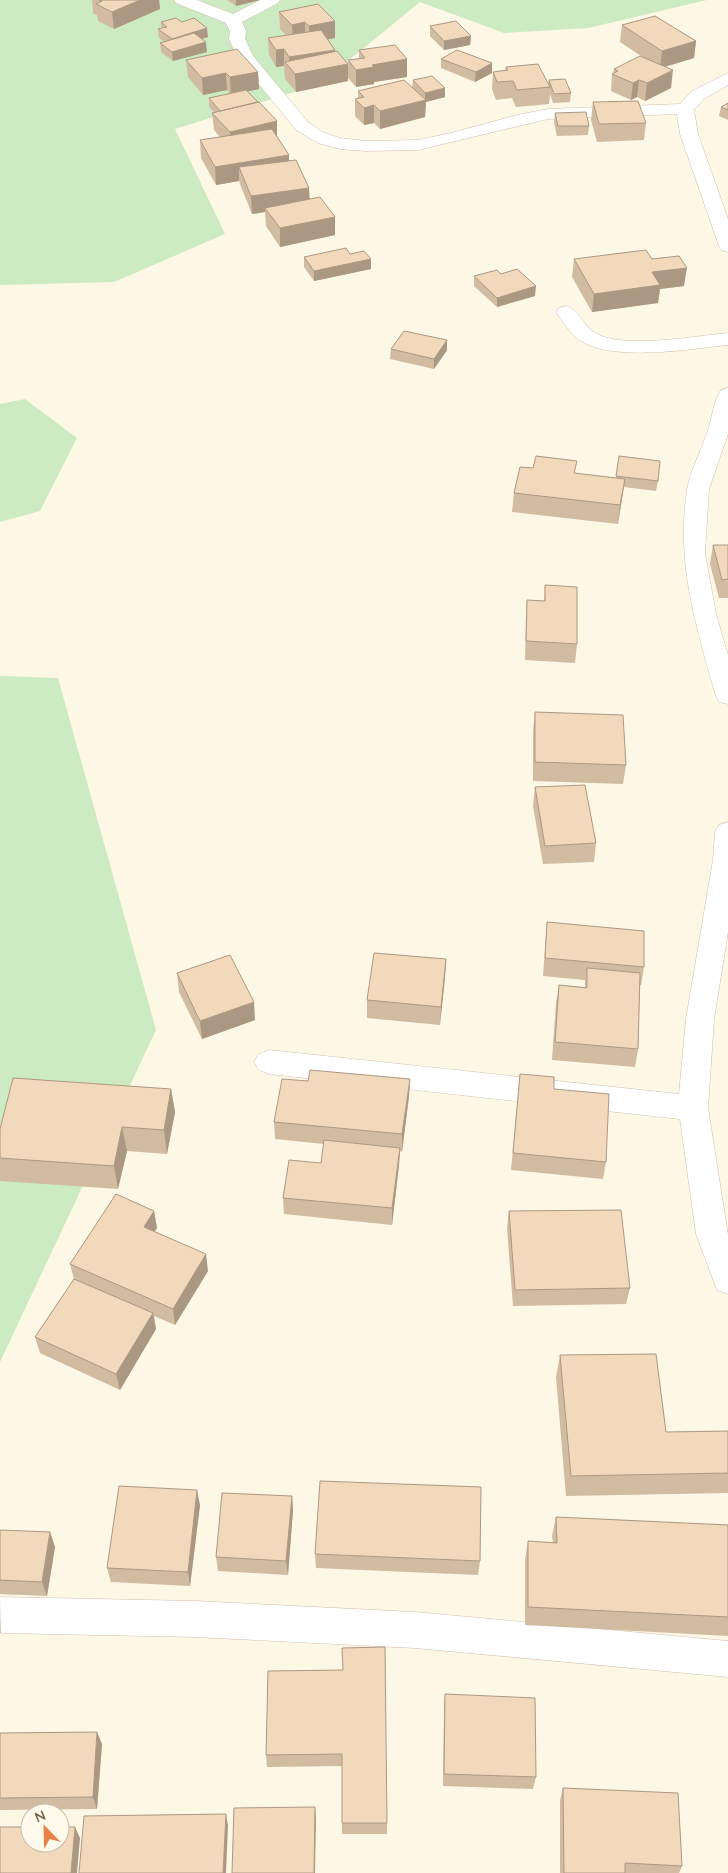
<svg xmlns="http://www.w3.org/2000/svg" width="728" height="1873" font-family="Quicksand,sans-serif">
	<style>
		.green { fill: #cdebc2 }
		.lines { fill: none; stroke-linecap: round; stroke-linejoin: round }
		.minor-casing { stroke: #cfbfab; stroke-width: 1 }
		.minor { fill: #fff; fill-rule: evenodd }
		.wall { fill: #d1bba1 }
		.shaded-wall { fill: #aa9883 }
		.building { fill: #f3d9bb; stroke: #aa9883 }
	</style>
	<rect width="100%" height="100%" fill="#fdf7e5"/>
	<path class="green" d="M0 0H707L588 28 504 33 420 2 320 84 175 129 225 234 114 282 0 285Z
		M25 399 77 438 40 511 0 522V404Z
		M0 676 58 678 156 1030 0 1362Z"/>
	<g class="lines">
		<g class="minor-casing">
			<path id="minor" d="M174 0H197L233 14 260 0H280L278 3 242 22 246 31 245 39 253 56 308 122 322 132 340 138 366 141 418 140 451 133 517 115 548 109 680 104 692 91 728 73V85L704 99 694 110 698 134 728 219V252L721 250 719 246 680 134 677 114 548 119 418 150 366 151 340 149 318 143 296 130 237 57 229 39 230 31 226 23 176 3Z
				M566 306C580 310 583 327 597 334 626 349 695 336 728 333V345C690 349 614 362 581 341 571 335 563 322 556 312L559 308Z
				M728 388V434L709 489 705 553 716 614 728 655V704L719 702 716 696C696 626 676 564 687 490 690 471 701 451 707 433 712 420 713 401 721 390Z
				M728 822V932L714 1019 708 1108 728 1235V1294L717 1290 696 1234 680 1119 269 1074 259 1070 254 1062 259 1054 269 1050 679 1094 686 1019 713 860 715 832 719 825Z
				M0 1597 195 1601 415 1612 728 1641V1677L415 1648 195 1637 1 1633Z"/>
		</g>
		<use href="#minor" class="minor"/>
	</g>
	<path class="wall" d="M92 0H159L160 9 114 29 98 21 97 15 93 13Z
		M227 0H260L236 6Z
		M318 4 335 38 328 39 335 50V52L348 81 296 92 285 79 284 66 276 67 269 55 268 38 286 35 280 29 279 12Z
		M161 22H182L208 37 201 39 207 52 173 61 161 52 160 43 164 42 159 38 158 29 161 28Z
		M622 25 696 41 694 58 665 67 671 88 645 101 637 97 631 100 611 91 612 74H613L614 69 644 58 620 42Z
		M430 26 471 36 470 45 444 50 430 36Z
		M359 50 407 59V77L374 82V84L356 87 348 78V60L359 59Z
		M441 59 492 63V73L475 82 441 68Z
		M186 60 258 72 259 89 247 91 277 121V136L289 160 310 199 335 235 280 247 266 226 265 212 252 214 240 184 239 181 216 185 201 158 200 140 220 137 214 130 212 113 214 112 209 107V98L230 94 227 90 203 95 188 77Z
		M506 67 548 83 549 80 571 93 570 102 553 103 550 94 549 104 516 107 512 98 496 100 492 89 493 72 505 70Z
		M413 80 445 88V97L426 102 425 117 380 129 374 123 364 125 355 116V99L358 98V91L412 88Z
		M593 102 646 123 644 140 597 142 591 120Z
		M728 103V120L719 116 721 107Z
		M555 113 589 126 588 135 557 136 554 122Z
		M350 254 371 259V269L314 281 304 267V257Z
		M574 259H652L684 286 660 289 658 303 592 312 572 277Z
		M501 274 535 296 497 307 474 286V276Z
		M447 340V350L434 369 390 359 391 349Z
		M619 456 658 481 656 491 624 487 618 524 512 512 514 493 575 473 616 478Z
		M713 545H728V598H719L710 564Z
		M545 585 577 644 575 663 525 660 526 619 527 600 544 601Z
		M535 712 626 765 623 784 533 781V731Z
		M535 787 596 843 594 862 543 864 533 806Z
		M547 922 644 967 641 985H640L638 1049 635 1067 552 1060 556 1003 559 985 585 987V980L543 976Z
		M446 959 445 977 440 1025 367 1018V1000Z
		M177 973 255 1020 202 1039 179 992Z
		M520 1074 554 1089 606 1162 603 1179 511 1170Z
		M410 1079 409 1096 402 1152 400 1151 399 1165 392 1225 284 1214 283 1198 321 1163 324 1144 275 1139 274 1122 308 1081Z
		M171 1089 175 1112 167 1154 127 1151 118 1189 0 1181V1129Z
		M154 1211 157 1228 154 1232 208 1271 175 1325 154 1316 156 1329 120 1390 40 1353 35 1337 74 1279 70 1264Z
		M509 1211 630 1288 626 1304 513 1306 507 1228Z
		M560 1355 666 1432 728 1431V1493L566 1496 556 1377Z
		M292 1496 293 1510 288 1575 218 1571 216 1557Z
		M200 1505 190 1586 111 1582 107 1568Z
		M556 1517 728 1525V1636L525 1625V1560L528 1541 553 1543 552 1536Z
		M0 1530 50 1532 55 1547 47 1596 0 1594Z
		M315 1554 480 1561 478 1575 316 1568Z
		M343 1670 387 1823V1834H342V1766L267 1767 266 1755Z
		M445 1694 536 1777 533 1789 443 1786 444 1706Z
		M0 1733 102 1744 97 1809 0 1810Z
		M563 1788 682 1866 679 1873H560V1800Z"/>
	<path class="shaded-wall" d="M140 0H159L160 9 114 29 112 12Z
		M236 0H260L236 6Z
		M335 21V38L309 43V26Z
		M305 22V39L293 42 292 25Z
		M207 28 208 37 173 48 172 39Z
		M471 36 470 45 444 50V41Z
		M696 41 694 58 660 68 662 51Z
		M206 42 207 52 173 61 172 52Z
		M284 49V66L276 67V50Z
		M335 50V66L348 64V81L296 92 295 74 289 67V57Z
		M407 59V77L374 82V84L356 87V70L372 65Z
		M492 63V73L475 82 476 72Z
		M673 70 671 88 645 101 647 83Z
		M258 72 259 89 231 95 230 77Z
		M226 73 227 90 203 95 202 78Z
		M639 80 637 97 631 100 633 83Z
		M445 88V97L426 102 425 117 380 129V111L425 100V93Z
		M374 105V123L364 125V108Z
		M277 121V139L231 150 230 132Z
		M289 155V172L239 167V181L216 185 215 167Z
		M309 188 310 206 265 208V212L252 214 251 196Z
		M335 217V235L280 247V228Z
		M371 259V269L314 281V271Z
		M687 268 684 286 660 289 658 303 592 312 594 294 652 272Z
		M536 286 535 296 497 307V298Z
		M447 340V350L434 369V359Z
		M625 479 622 498 618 524 620 505Z
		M446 959 445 977 440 1025 441 1007Z
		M254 1002 255 1020 202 1039 200 1021Z
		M410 1079 409 1096 402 1152V1134Z
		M171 1089 175 1112 167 1154 164 1130Z
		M122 1127 127 1151 118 1189 114 1166Z
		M400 1148 399 1165 392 1225V1208Z
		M154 1211 157 1228 147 1244 144 1227Z
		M206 1254 208 1271 175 1325 173 1309Z
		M153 1313 156 1329 120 1390 116 1374Z
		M197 1490 200 1505 190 1586 188 1572Z
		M292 1496 293 1510 288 1575 286 1561Z
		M50 1532 55 1547 47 1596 42 1582Z
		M97 1732 102 1744 97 1809 93 1797Z
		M315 1807 316 1818 315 1873H314Z
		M226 1814 228 1825 226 1873H223Z
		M75 1827 80 1838 77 1873H71Z"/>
	<path class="building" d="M99 0H140L112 12 96 4 102 1Z
		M318 4 335 21 309 26 305 22 292 25 279 12Z
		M655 16 696 41 662 51 622 25Z
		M176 18 182 22 194 18 207 28 172 39 158 29 167 27 161 22Z
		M456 21 471 36 444 41 430 26Z
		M321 30 335 50 289 57 284 49 276 50 268 38Z
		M194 33 206 42 172 52 160 43Z
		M395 45 407 59 372 65 374 67 356 70 348 60 365 58 359 50Z
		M237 49 258 72 230 77 226 73 202 78 186 60Z
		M457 50 492 63 476 72 441 59Z
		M337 51 348 64 295 74 285 62Z
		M640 56 673 70 647 83 639 80 633 83 612 74 618 71 614 69Z
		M538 64 550 87 517 90 513 81 497 82 493 72 508 70 506 67Z
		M432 76 445 88 425 93 413 80Z
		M565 79 571 93 554 94 549 80Z
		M404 80 426 100 380 111 374 105 364 108 355 99 364 97 358 91Z
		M246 90 258 102 220 111 209 98Z
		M638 101 646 123 599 124 593 102Z
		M259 102 277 121 230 132 212 113Z
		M728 103V110L721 107Z
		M586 112 589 126H558L555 113Z
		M272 129 289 155 215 167 200 140Z
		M296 160 309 188 251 196 239 167Z
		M320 197 335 217 280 228 265 208Z
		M346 248 350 254 364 251 371 259 314 271 304 257Z
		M646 250 652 259 679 256 687 268 652 272 660 285 594 294 574 259Z
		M517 269 536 286 497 298 474 276 497 270 501 274Z
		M404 331 447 340 434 359 391 349Z
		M536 456 577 461 574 473 625 479 620 505 514 493 520 467 533 468Z
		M619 456 660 461 658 481 616 476Z
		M713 545H728V579L722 580Z
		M545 585 577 587V644L526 641 527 600 545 601Z
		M535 712 623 715 626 765 535 762Z
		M585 785 596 843 545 846 535 787Z
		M547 922 644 931V967L545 958Z
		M374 953 446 959 441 1007 367 1000Z
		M230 955 254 1002 200 1021 177 973Z
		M587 968 640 973 638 1049 555 1042 559 985 587 988Z
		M310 1070 410 1079 402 1134 274 1122 282 1079 308 1081Z
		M520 1074 554 1077V1089L609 1094 606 1162 513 1153Z
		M13 1078 171 1089 164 1130 122 1127 114 1166 0 1158V1129Z
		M324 1140 400 1148 392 1208 283 1198 289 1160 321 1163Z
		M116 1194 154 1211 144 1227 206 1254 173 1309 70 1264Z
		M621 1210 630 1288 515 1290 509 1211Z
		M74 1279 153 1313 116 1374 35 1337Z
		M656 1354 666 1432 728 1431V1473L571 1476 560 1355Z
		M320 1481 481 1487 480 1561 315 1554Z
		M119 1486 197 1490 188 1572 107 1568Z
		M222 1493 292 1496 286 1561 216 1557Z
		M556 1517 728 1525V1617L528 1607V1541L557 1543Z
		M0 1530 50 1532 42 1582 0 1580Z
		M385 1647 387 1823H342V1754L266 1755 268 1671 343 1670 342 1648Z
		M445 1694 535 1698 536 1777 444 1774Z
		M97 1732 93 1797 0 1798V1733Z
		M563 1788 678 1793 682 1866 625 1863V1873H564Z
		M315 1807 314 1873H232L234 1808Z
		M226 1814 223 1873H79L84 1816Z
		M0 1827H30V1843H60V1827H75L71 1873H0Z"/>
	<g transform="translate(45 1828) rotate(337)"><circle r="24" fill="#fffaeb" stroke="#c8bcaa"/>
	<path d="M0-4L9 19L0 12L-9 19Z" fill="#e98247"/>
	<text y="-8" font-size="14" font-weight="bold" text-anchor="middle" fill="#766049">N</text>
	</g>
</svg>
